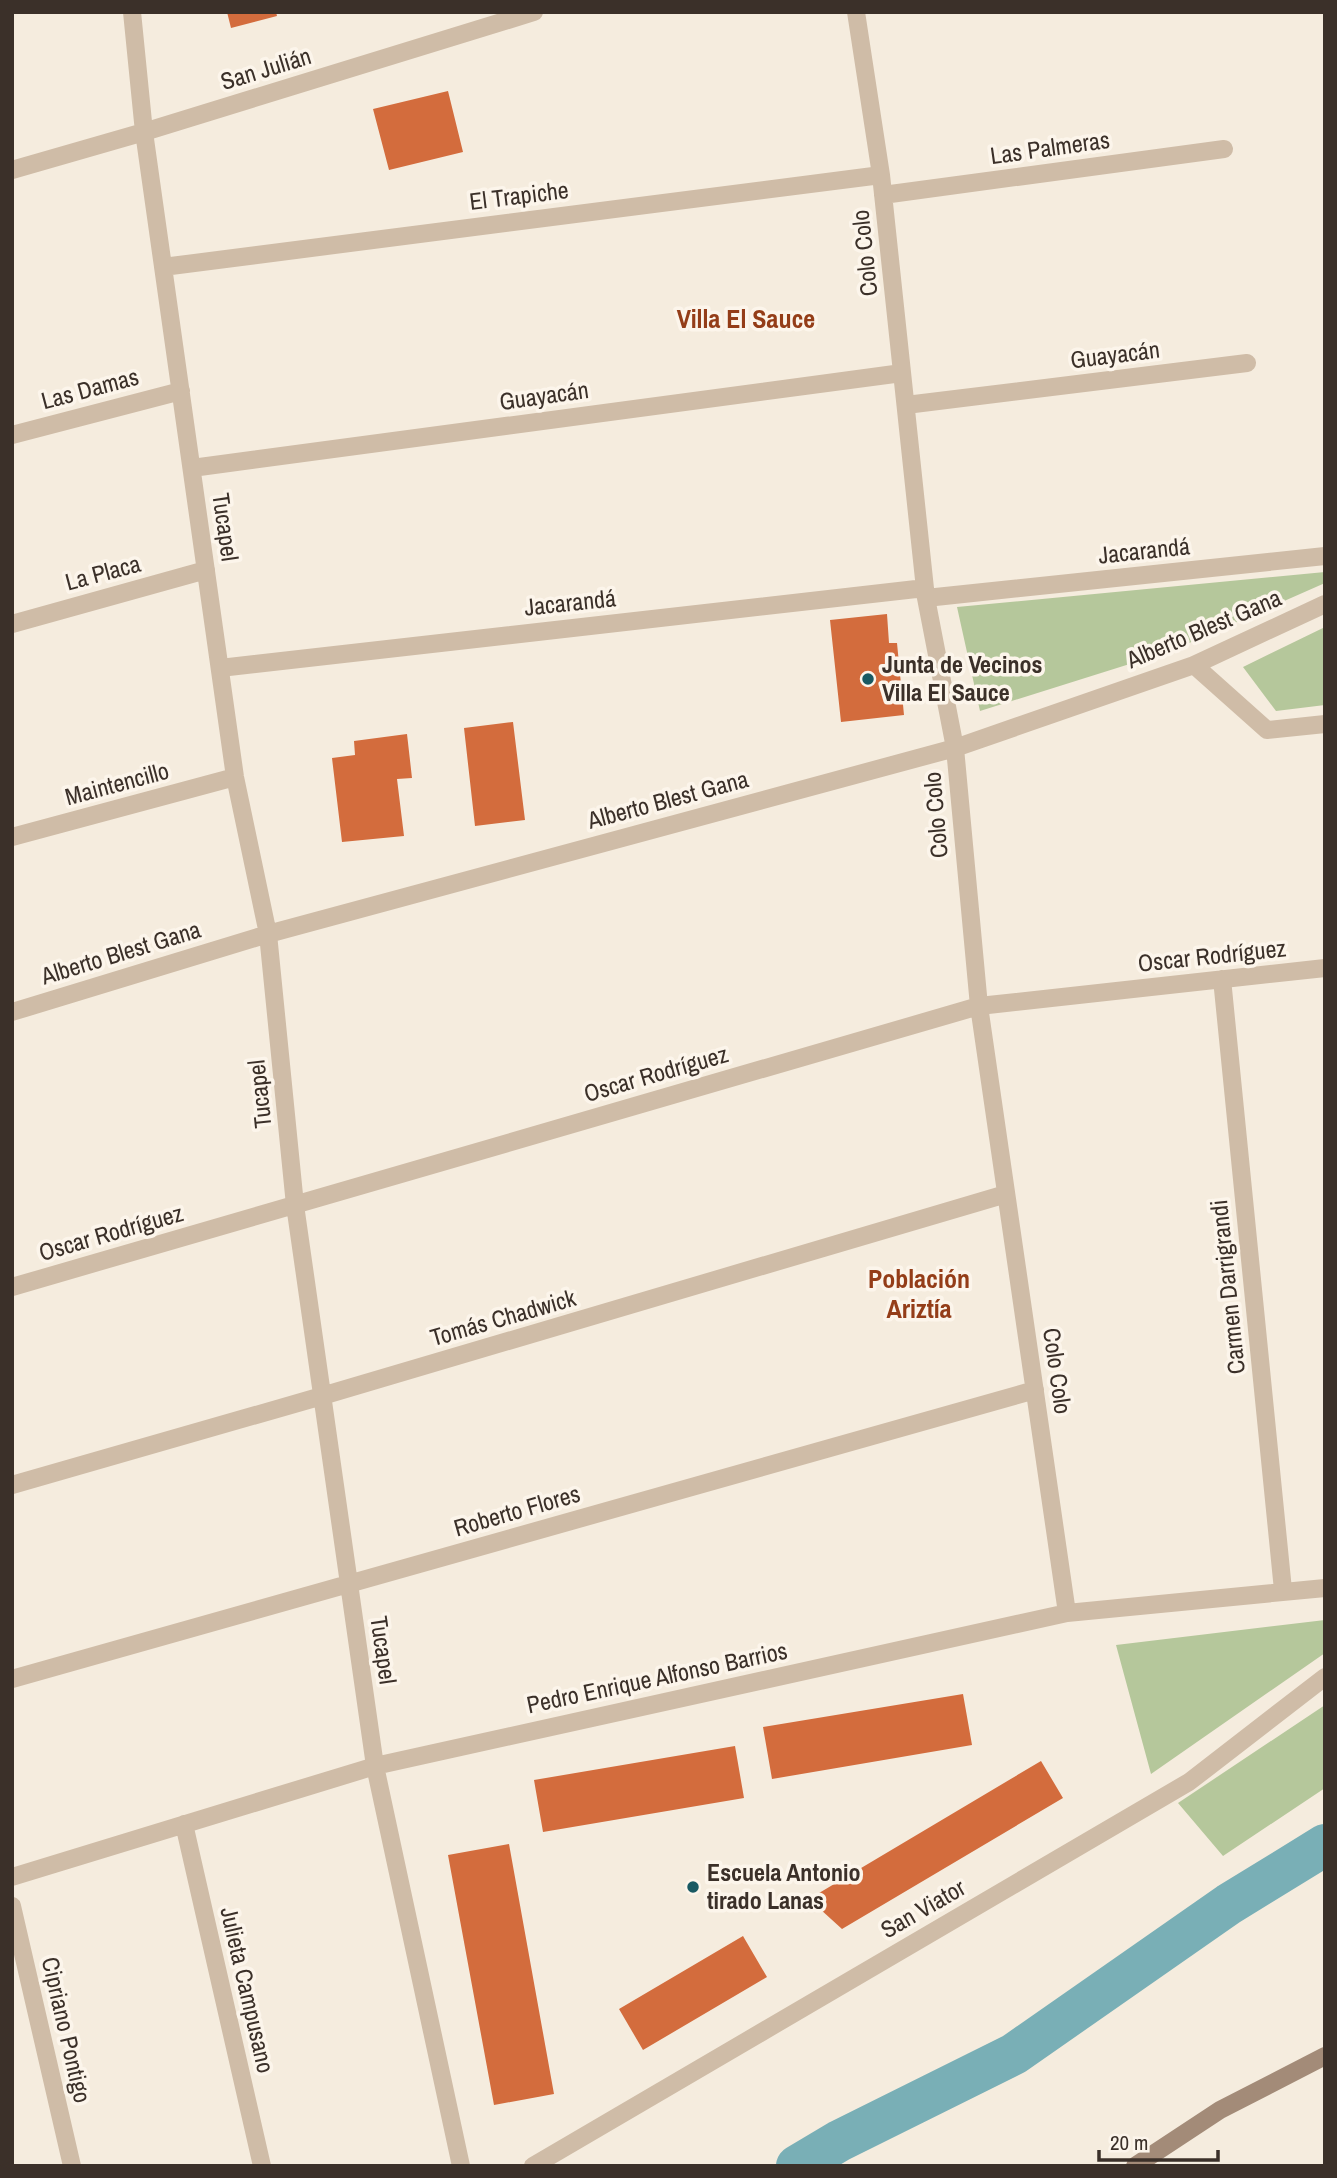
<svg xmlns="http://www.w3.org/2000/svg" width="1337" height="2178" font-family="'Archivo Narrow',sans-serif">
	<style>
		.green { fill: #b5c79b }
		.lines { fill: none; stroke-linecap: round; stroke-linejoin: round }
		.canal { stroke: #79afb6; stroke-width: 42 }
		.building { fill: #d36c3d }
		.street { stroke: #cfbca7; stroke-width: 18 }
		.secondary { stroke: #a38b78; stroke-width: 18 }
		.poi-dot { fill: #195962; stroke: #fcf5eb; stroke-width: 2.5 }
		.labels { text-anchor: middle; stroke-width: 7; stroke-linejoin: round; paint-order: stroke }
		.street-label { font-size: 24px; fill: #3b3029; stroke: #fcf5eb }
		.poi-label { font-size: 24px; font-weight: bold; fill: #3b3029; stroke: #fcf5eb; text-anchor: start }
		.neighbourhood-label { font-size: 26px; font-weight: bold; fill: #943d18; stroke: #fcf5eb }
	</style>
	<rect width="100%" height="100%" fill="#f5ecde"/>
	<path class="green" d="M1325 572V583L1171 651 980 711 957 607Z
		M1325 627V705L1276 711 1243 667Z
		M1325 1620V1653L1151 1774 1116 1645Z
		M1325 1705V1788L1223 1856 1178 1803Z"/>
	<g class="lines">
		<path class="canal" d="M797 2166 839 2141 1014 2054 1229 1904 1325 1845"/>
	</g>
	<path class="building" d="M227 12H276L277 16 231 28Z
		M448 91 463 152 389 170 373 109Z
		M887 614 889 643H897L904 715 841 722 830 620Z
		M513 722 525 820 475 826 464 728Z
		M407 734 412 778 397 779 404 836 342 842 332 758 355 755 354 741Z
		M963 1694 972 1745 772 1779 763 1727Z
		M735 1746 744 1798 543 1832 534 1780Z
		M1041 1761 1063 1798 842 1929 809 1899Z
		M509 1844 554 2094 494 2105 448 1855Z
		M743 1936 767 1977 643 2050 619 2009Z"/>
	<g class="lines">
		<path class="street" d="M132 12 144 132 235 777 268 934 295 1205 375 1766 461 2166
			M856 12 881 175 926 598 955 748 979 1006 1067 1613
			M12 170 144 132 534 12
			M883 195 1224 149
			M163 267 881 175
			M906 405 1247 363
			M12 435 181 391
			M192 468 902 373
			M926 598 1325 556
			M12 624 206 570
			M1194 665 1267 730 1325 724
			M220 668 925 588
			M12 837 235 777
			M1222 979 1283 1590
			M12 1012 268 934 955 748 1194 665 1325 604
			M12 1287 979 1006 1325 968
			M12 1485 322 1396 1006 1194
			M12 1679 1035 1390
			M184 1824 262 2166
			M12 1877 375 1766 1067 1613 1325 1588
			M12 1906 72 2166
			M533 2166 1189 1782 1325 1677"/>
		<path class="secondary" d="M1135 2166 1220 2110 1325 2056"/>
	</g>
	<g class="poi-dot">
		<circle cx="868" cy="679" r="7"/>
		<circle cx="693" cy="1887" r="7"/>
	</g>
	<g class="labels">
		<g class="street-label">
			<text transform="translate(266 69) rotate(-17)" y="8">San Julián</text>
			<text transform="translate(1050 148) rotate(-8)" y="8">Las Palmeras</text>
			<text transform="translate(519 196) rotate(-7)" y="8">El Trapiche</text>
			<text transform="translate(865 253) rotate(-96)" y="8">Colo Colo</text>
			<text transform="translate(1115 355) rotate(-7)" y="8">Guayacán</text>
			<text transform="translate(90 389) rotate(-15)" y="8">Las Damas</text>
			<text transform="translate(544 396) rotate(-8)" y="8">Guayacán</text>
			<text transform="translate(225 527) rotate(82)" y="8">Tucapel</text>
			<text transform="translate(1144 551) rotate(-6)" y="8">Jacarandá</text>
			<text transform="translate(103 573) rotate(-15)" y="8">La Placa</text>
			<text transform="translate(570 603) rotate(-6)" y="8">Jacarandá</text>
			<text transform="translate(1204 629) rotate(-23)" y="8">Alberto Blest Gana</text>
			<text transform="translate(117 784) rotate(-15)" y="8">Maintencillo</text>
			<text transform="translate(668 800) rotate(-15)" y="8">Alberto Blest Gana</text>
			<text transform="translate(936 815) rotate(-95)" y="8">Colo Colo</text>
			<text transform="translate(121 953) rotate(-17)" y="8">Alberto Blest Gana</text>
			<text transform="translate(1212 956) rotate(-6)" y="8">Oscar Rodríguez</text>
			<text transform="translate(656 1074) rotate(-16)" y="8">Oscar Rodríguez</text>
			<text transform="translate(260 1094) rotate(-96)" y="8">Tucapel</text>
			<text transform="translate(111 1233) rotate(-16)" y="8">Oscar Rodríguez</text>
			<text transform="translate(1228 1287) rotate(-96)" y="8">Carmen Darrigrandi</text>
			<text transform="translate(503 1318) rotate(-16)" y="8">Tomás Chadwick</text>
			<text transform="translate(1057 1371) rotate(82)" y="8">Colo Colo</text>
			<text transform="translate(517 1511) rotate(-16)" y="8">Roberto Flores</text>
			<text transform="translate(383 1650) rotate(82)" y="8">Tucapel</text>
			<text transform="translate(657 1678) rotate(-12)" y="8">Pedro Enrique Alfonso Barrios</text>
			<text transform="translate(923 1909) rotate(-30)" y="8">San Viator</text>
			<text transform="translate(247 1990) rotate(77)" y="8">Julieta Campusano</text>
			<text transform="translate(66 2030) rotate(77)" y="8">Cipriano Pontigo</text>
		</g>
		<g class="poi-label">
			<text x="882" y="673">Junta de Vecinos<tspan x="882" dy="28">Villa El Sauce</tspan></text>
			<text x="707" y="1881">Escuela Antonio<tspan x="707" dy="28">tirado Lanas</tspan></text>
		</g>
		<g class="neighbourhood-label">
			<text x="746" y="328">Villa El Sauce</text>
			<text x="919" y="1288">Población<tspan x="919" dy="30">Ariztía</tspan></text>
		</g>
	</g>
	<rect width="1337" height="2178" fill="none" stroke="#3b3029" stroke-width="28"/>
	<path d="M1099 2150v10h119v-10" fill="none" stroke="#3b3029" stroke-width="3.5"/>
	<text x="1110" y="2150" font-size="21" fill="#3b3029" stroke="#fcf5eb" stroke-width="5" paint-order="stroke">20 m</text>
</svg>
